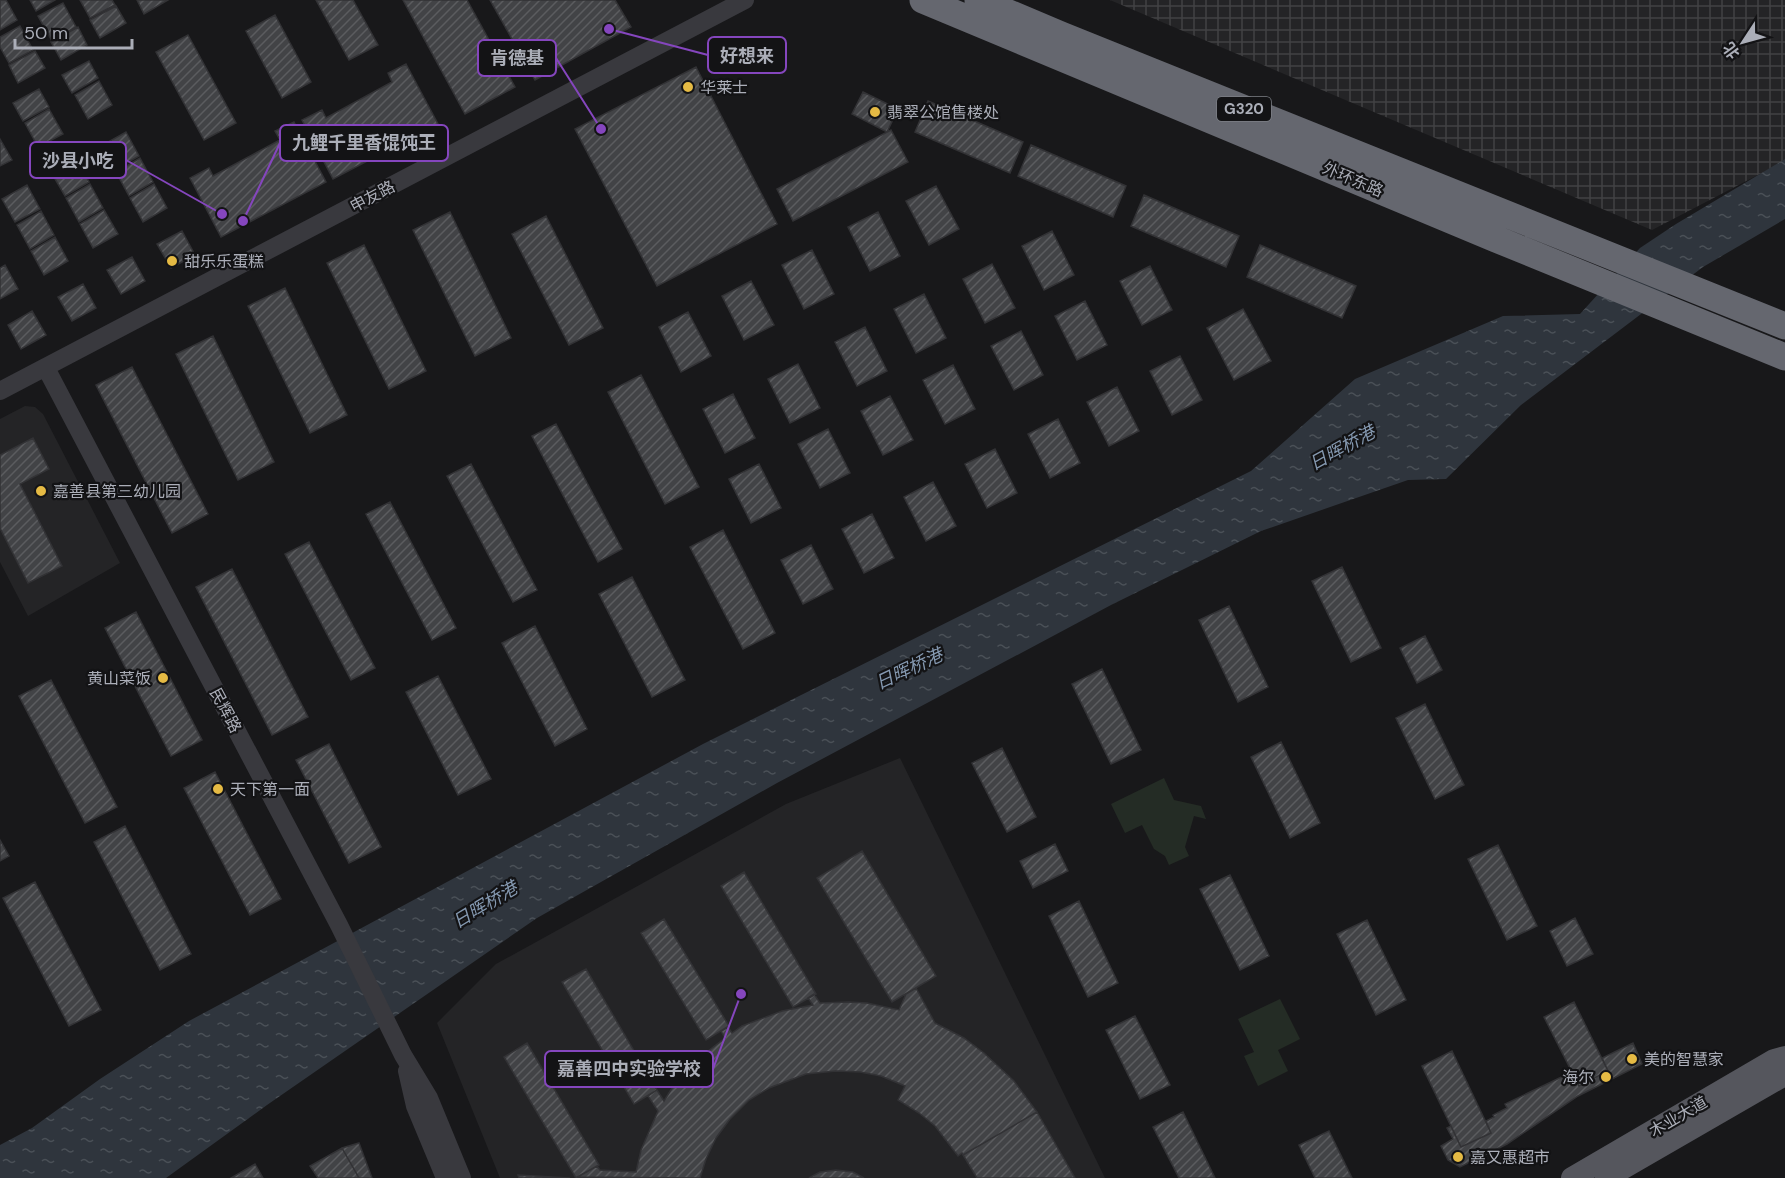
<svg xmlns="http://www.w3.org/2000/svg" width="1785" height="1178" font-family="'DM Sans','Noto Sans SC',sans-serif">
	<style>
		.built { fill: #242426 }
		.industrial { fill: url(#industrial-grid) }
		.green { fill: #242c25 }
		.water { fill: url(#water-ripples) }
		.building { fill: url(#building-hatch); stroke: #323235; stroke-width: 1.5 }
		.lines { fill: none; stroke-linecap: round; stroke-linejoin: round }
		.minor { stroke: #39393e; stroke-width: 18 }
		.major { stroke: #55565d; stroke-width: 22 }
		.highway { stroke: #65676f; stroke-width: 27 }
		.poi-dot { fill: #e5ba44; stroke: #131315; stroke-width: 2 }
		.labels { text-anchor: middle; stroke-width: 4.5; stroke-linejoin: round; paint-order: stroke }
		.shield { fill: #131315; stroke: #7d8087; stroke-width: 1.5 }
		.shield-label { font-size: 15px; font-weight: bold; fill: #abaeb8 }
		.poi-label { font-size: 16px; fill: #abaeb8; stroke: #131315; text-anchor: start }
		.street-label { font-size: 16px; fill: #abaeb8; stroke: #131315 }
		.water-label { font-size: 18px; font-style: italic; fill: #8599b1; stroke: #131315 }
		.leader { fill: none; stroke: #8546be; stroke-width: 2 }
		.callout-dot { fill: #8546be; stroke: #131315; stroke-width: 2 }
		.callout { fill: #131315; stroke: #8546be; stroke-width: 2 }
		.callout-label { font-size: 18px; text-anchor: middle; font-weight: bold; fill: #abaeb8 }
	</style>
	<defs>
		<pattern id="industrial-grid" width="8" height="8" patternUnits="userSpaceOnUse" patternTransform="scale(1.5)"><rect width="8" height="8" fill="#242426"/><path d="M0 4h8M4 0v8" fill="none" stroke="#414143"/></pattern>
		<pattern id="water-ripples" width="26" height="14" patternUnits="userSpaceOnUse" patternTransform="scale(1.5)"><rect width="26" height="14" fill="#2f353d"/><path d="M2 4q2-2 4 0t4 0M15 11q2-2 4 0t4 0" fill="none" stroke="#4a5057"/></pattern>
		<pattern id="building-hatch" width="6" height="6" patternUnits="userSpaceOnUse" patternTransform="scale(1.5)"><rect width="6" height="6" fill="#424346"/><path d="M-1 1l2-2M0 6l6-6M5 7l2-2" fill="none" stroke="#5b5c5f"/></pattern>
	</defs>
	<rect width="100%" height="100%" fill="#18181a"/>
	<path class="built" d="M25 406 35 407 43 414 120 563 28 616 0 562V419Z
		M900 758 1105 1178H500L437 1023 496 964 786 804Z"/>
	<path class="industrial" d="M1110 0H1785V161L1652 230Z"/>
	<path class="green" d="M1164 778 1174 800 1201 806 1206 819 1194 816 1185 847 1189 856 1169 865 1165 856 1154 849 1142 825 1125 833 1111 804Z
		M1280 999 1300 1039 1278 1050 1288 1071 1258 1086 1244 1056 1254 1052 1238 1019Z"/>
	<path class="water" d="M1785 159V219L1703 267 1521 405 1446 479 1408 480 1261 531 1111 605 777 783 537 918 267 1105 166 1178H0V1145L32 1128 100 1079 189 1021 703 744 1251 471 1355 379 1503 316 1580 314 1640 248 1676 224Z"/>
	<path class="building" d="M0 0H6L17 20 0 30Z
		M30 0H55L36 11Z
		M80 0H112L115 5 90 18Z
		M137 0H168L144 14Z
		M316 0H353L378 45 349 60Z
		M403 0H467L515 87 465 114Z
		M490 0H615L631 27 535 80Z
		M63 3 76 27 52 41 38 16Z
		M116 6 126 23 100 38 90 20Z
		M275 15 311 82 282 98 246 31Z
		M20 26 33 50 9 63 0 47V37Z
		M78 27 87 45 61 60 51 42Z
		M188 35 236 123 204 140 156 52Z
		M35 51 45 68 18 83 9 65Z
		M89 61 98 78 72 93 62 75Z
		M406 64 438 124 333 179 302 120 322 110 326 118 392 82 388 73Z
		M696 67 777 224 657 286 575 129Z
		M99 81 112 105 88 119 75 95Z
		M39 89 49 107 23 121 13 103Z
		M863 92 898 109 887 132 852 114Z
		M928 101 1023 142 1010 173 915 132Z
		M49 109 63 134 38 147 25 123Z
		M294 122 326 182 221 237 190 178 209 168 213 176 280 140 275 131Z
		M891 130 908 162 793 221 777 189Z
		M126 132 139 156 114 170 101 146Z
		M0 139 12 160 0 166Z
		M1031 145 1126 186 1113 217 1018 176Z
		M76 158 89 182 65 196 51 172Z
		M140 158 153 182 129 196 116 172Z
		M90 184 103 208 79 222 66 198Z
		M154 184 167 208 143 222 130 198Z
		M27 185 40 209 15 222 2 199Z
		M936 186 959 229 929 245 906 201Z
		M1144 195 1239 236 1226 267 1131 226Z
		M104 210 118 234 93 248 80 224Z
		M41 211 54 235 30 249 17 225Z
		M450 212 511 338 475 356 413 230Z
		M878 212 900 256 870 271 848 227Z
		M546 216 603 328 569 345 512 234Z
		M182 231 195 255 171 268 157 244Z
		M1052 231 1074 275 1044 290 1022 246Z
		M55 237 68 261 44 275 31 251Z
		M364 245 426 371 389 389 327 263Z
		M1260 245 1356 286 1342 318 1247 277Z
		M812 250 834 294 804 309 782 265Z
		M132 257 145 281 121 294 107 270Z
		M992 264 1015 308 985 323 963 279Z
		M5 265 18 289 0 299V268Z
		M1150 266 1172 310 1142 325 1120 281Z
		M751 281 774 325 744 340 722 296Z
		M83 284 96 308 72 321 58 297Z
		M285 288 347 415 310 433 248 306Z
		M924 294 946 338 916 353 894 309Z
		M1085 301 1107 345 1077 360 1055 316Z
		M1243 309 1271 361 1234 380 1207 328Z
		M32 311 46 335 21 349 8 325Z
		M688 312 711 356 681 372 659 327Z
		M865 327 887 371 857 386 835 342Z
		M1021 331 1043 375 1014 390 991 346Z
		M213 336 274 462 238 480 176 354Z
		M1180 356 1202 400 1172 415 1150 371Z
		M798 364 820 408 790 423 768 379Z
		M953 365 975 409 945 424 923 380Z
		M132 367 208 514 172 533 96 385Z
		M641 375 699 487 665 504 608 392Z
		M1117 387 1139 431 1109 446 1087 402Z
		M733 394 755 438 725 453 703 409Z
		M890 396 913 440 883 455 861 411Z
		M1058 419 1080 463 1050 478 1028 434Z
		M556 424 622 549 598 562 532 436Z
		M828 429 850 473 820 488 798 444Z
		M33 438 49 469 20 484 62 566 28 583 0 528V455Z
		M995 449 1017 493 987 508 965 464Z
		M471 464 537 590 513 602 447 476Z
		M759 464 781 508 751 523 729 479Z
		M933 482 956 526 926 541 904 497Z
		M390 502 456 628 432 640 366 514Z
		M872 514 894 558 864 573 842 529Z
		M723 530 775 633 743 649 690 547Z
		M309 542 375 668 351 680 285 554Z
		M811 545 833 589 803 604 781 560Z
		M1342 567 1381 648 1351 662 1312 581Z
		M232 569 308 717 272 735 196 587Z
		M632 577 685 680 652 697 599 594Z
		M1229 606 1268 687 1238 702 1199 620Z
		M136 612 202 740 171 756 105 628Z
		M535 626 587 729 555 746 502 643Z
		M1425 636 1442 670 1417 683 1400 648Z
		M1102 669 1141 750 1111 764 1072 684Z
		M438 676 491 779 458 795 406 692Z
		M51 680 117 807 85 823 19 696Z
		M1425 704 1464 785 1435 799 1396 718Z
		M1281 742 1320 823 1290 838 1251 757Z
		M329 744 381 847 349 863 296 760Z
		M1002 748 1036 817 1007 832 972 763Z
		M215 772 281 899 250 915 184 788Z
		M125 826 191 954 160 970 94 842Z
		M0 840 9 856 0 861Z
		M1055 844 1068 871 1033 888 1020 861Z
		M1498 845 1537 926 1507 940 1468 859Z
		M862 851 936 976 892 1002 817 878Z
		M744 872 816 994 793 1007 721 886Z
		M1230 875 1269 956 1240 970 1200 889Z
		M35 882 101 1010 69 1026 3 898Z
		M1079 901 1118 983 1088 997 1049 916Z
		M1575 918 1593 954 1567 966 1550 931Z
		M664 919 729 1026 706 1040 641 933Z
		M1367 920 1406 1000 1376 1015 1337 934Z
		M586 969 657 1090 634 1104 562 982Z
		M916 988 935 1023 964 1038 984 1053 1014 1081 1037 1112 963 1155 962 1153 958 1156 935 1126 919 1113 898 1100 905 1086 881 1076 860 1072 836 1071 806 1074 769 1088 749 1100 730 1119 716 1138 706 1159 700 1178 577 1177 597 1166 600 1170 636 1172 641 1150 658 1111 648 1096 657 1090 664 1101 672 1088 699 1058 725 1038 721 1031 728 1027 732 1033 742 1026 782 1011 813 1005 808 998 814 994 820 1003 849 1002 867 1003 899 1010 906 994Z
		M1574 1002 1608 1071 1579 1086 1544 1017Z
		M1135 1016 1170 1085 1140 1099 1106 1030Z
		M527 1043 599 1165 576 1178 504 1057Z
		M1633 1043 1642 1064 1578 1096 1507 1144 1460 1167 1448 1160 1441 1146 1453 1139 1447 1128 1451 1126 1461 1147 1491 1133 1486 1121 1494 1117 1493 1115 1507 1108 1505 1104 1572 1072 1579 1086 1608 1071 1602 1058Z
		M1452 1051 1491 1133 1461 1147 1422 1066Z
		M1037 1112 1075 1178H977L963 1155Z
		M1183 1112 1215 1178H1179L1153 1127Z
		M1329 1131 1352 1178H1315L1299 1145Z
		M359 1143 372 1178H359L342 1148Z
		M342 1148 359 1178H318L310 1166Z
		M255 1164 263 1178H231Z
		M836 1170 853 1172 864 1178H809L820 1172Z
		M518 1175 570 1178H519Z"/>
	<g class="lines">
		<path class="minor" d="M46 368 339 925 403 1055 429 1098 462 1178
			M0 391 745 0
			M407 1071 415 1106 445 1178"/>
		<path class="major" d="M1572 1178 1774 1060 1785 1057
			M1606 1178 1781 1077 1785 1072"/>
		<path class="highway" d="M923 0 1496 239 1785 357
			M978 0 1061 35 1785 326"/>
	</g>
	<g class="poi-dot">
		<circle cx="688" cy="87" r="6"/>
		<circle cx="875" cy="112" r="6"/>
		<circle cx="172" cy="261" r="6"/>
		<circle cx="41" cy="491" r="6"/>
		<circle cx="163" cy="678" r="6"/>
		<circle cx="218" cy="789" r="6"/>
		<circle cx="1632" cy="1059" r="6"/>
		<circle cx="1606" cy="1077" r="6"/>
		<circle cx="1458" cy="1157" r="6"/>
	</g>
	<g class="labels">
		<rect class="shield" x="1217" y="97" width="54" height="24" rx="4.5"/>
		<g class="shield-label">
			<text x="1244" y="114">G320</text>
		</g>
		<g class="poi-label">
			<text x="700" y="93">华莱士</text>
			<text x="887" y="118">翡翠公馆售楼处</text>
			<text x="184" y="267">甜乐乐蛋糕</text>
			<text x="53" y="497">嘉善县第三幼儿园</text>
			<text x="151" y="684" text-anchor="end">黄山菜饭</text>
			<text x="230" y="795">天下第一面</text>
			<text x="1644" y="1065">美的智慧家</text>
			<text x="1594" y="1083" text-anchor="end">海尔</text>
			<text x="1470" y="1163">嘉又惠超市</text>
		</g>
		<g class="street-label">
			<text transform="translate(1353 179) rotate(23)" y="6">外环东路</text>
			<text transform="translate(372 196) rotate(-28)" y="6">申友路</text>
			<text transform="translate(226 710) rotate(62)" y="6">民辉路</text>
			<text transform="translate(1678 1116) rotate(-30)" y="6">木业大道</text>
		</g>
		<g class="water-label">
			<text transform="translate(1342 448) rotate(-29)" y="6">日晖桥港</text>
			<text transform="translate(909 669) rotate(-25)" y="6">日晖桥港</text>
			<text transform="translate(485 905) rotate(-31)" y="6">日晖桥港</text>
		</g>
	</g>
	<path class="leader" d="M609 29L708 55M601 129L556 58M243 221L280 143M222 214L126 160M741 994L713 1069"/>
	<g class="callout-dot">
		<circle cx="609" cy="29" r="6"/>
		<circle cx="601" cy="129" r="6"/>
		<circle cx="243" cy="221" r="6"/>
		<circle cx="222" cy="214" r="6"/>
		<circle cx="741" cy="994" r="6"/>
	</g>
	<g class="callout">
		<rect x="708" y="37" width="78" height="36" rx="6"/>
		<rect x="478" y="40" width="78" height="36" rx="6"/>
		<rect x="280" y="125" width="168" height="36" rx="6"/>
		<rect x="30" y="142" width="96" height="36" rx="6"/>
		<rect x="545" y="1051" width="168" height="36" rx="6"/>
	</g>
	<g class="callout-label">
		<text x="747" y="62">好想来</text>
		<text x="517" y="64">肯德基</text>
		<text x="364" y="149">九鲤千里香馄饨王</text>
		<text x="78" y="167">沙县小吃</text>
		<text x="629" y="1075">嘉善四中实验学校</text>
	</g>
	<g transform="translate(1743 42) rotate(234)" stroke="#131315" stroke-width="4.5" paint-order="stroke">
	<path d="M0-4.5L10 22L0 15L-10 22Z" fill="#abaeb8"/>
	<text y="-9" font-size="16" font-weight="bold" text-anchor="middle" fill="#abaeb8">北</text>
	</g>
	<path d="M15 39v9h117v-9" fill="none" stroke="#abaeb8" stroke-width="3"/>
	<text x="24" y="39" font-size="18" fill="#abaeb8" stroke="#131315" stroke-width="4.5" paint-order="stroke">50 m</text>
</svg>
